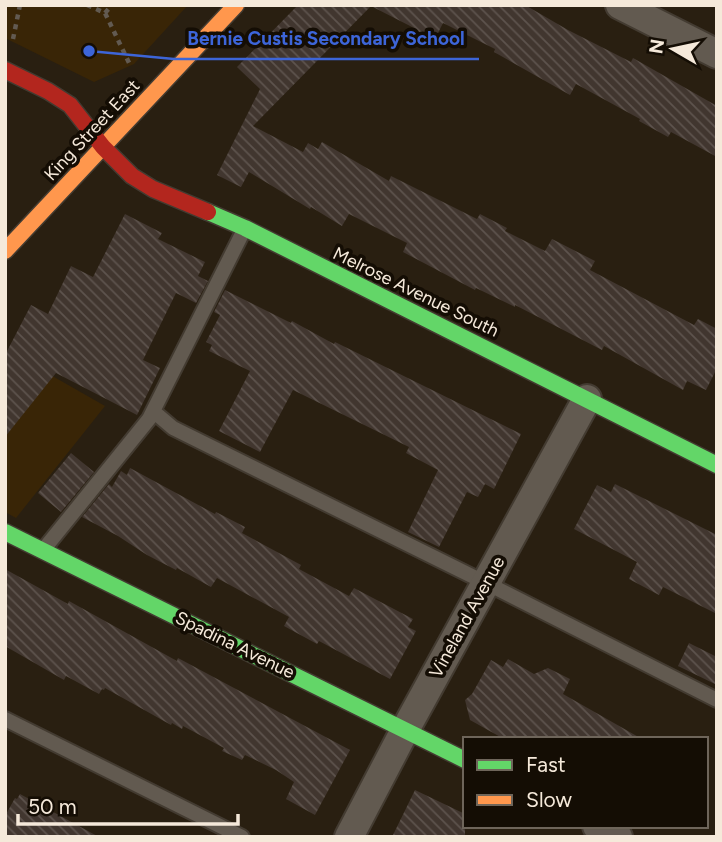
<svg xmlns="http://www.w3.org/2000/svg" width="722" height="842" font-family="Figtree,sans-serif">
	<style>
		.built { fill: #392506 }
		.building { fill: url(#building-back-hatch) }
		.lines { fill: none; stroke-linecap: round; stroke-linejoin: round }
		.lane-casing { stroke: #433b31; stroke-width: 18 }
		.street-casing { stroke: #433b31; stroke-width: 32 }
		.fast-casing { stroke: #433b31; stroke-width: 19 }
		.slow-casing { stroke: #433b31; stroke-width: 19 }
		.jam-casing { stroke: #433b31; stroke-width: 19 }
		.path { stroke: #625a51; stroke-width: 4.5; stroke-dasharray: 5 5; stroke-linecap: butt }
		.lane { stroke: #625a50; stroke-width: 14 }
		.street { stroke: #625a50; stroke-width: 28 }
		.fast { stroke: #63d668; stroke-width: 16 }
		.slow { stroke: #ff974d; stroke-width: 16 }
		.jam { stroke: #b3261e; stroke-width: 16 }
		.labels { text-anchor: middle; stroke-width: 7; stroke-linejoin: round; paint-order: stroke }
		.street-label { font-size: 18px; fill: #f5e9da; stroke: #140d04 }
		.leader { fill: none; stroke: #3d65d8; stroke-width: 2.5 }
		.callout-dot { fill: #3d65d8; stroke: #140d04; stroke-width: 2.5 }
		.callout-label { font-size: 19px; text-anchor: middle; font-weight: bold; fill: #3d65d8; stroke: #140d04; stroke-width: 7; stroke-linejoin: round; paint-order: stroke }
	</style>
	<defs>
		<pattern id="building-back-hatch" width="6" height="6" patternUnits="userSpaceOnUse" patternTransform="scale(1.75)"><rect width="6" height="6" fill="#41362f"/><path d="M-1 5l2 2M0 0l6 6M5-1l2 2" fill="none" stroke="#5d534d"/></pattern>
	</defs>
	<rect width="100%" height="100%" fill="#291f11"/>
	<path class="built" d="M5 5H188L134 64 94 82 5 38Z
		M5 349 105 406 16 518 5 512Z"/>
	<path class="building" d="M298 5H525L568 30 631 62 633 58 717 106V157L671 132 668 137 639 121 640 119 576 84 570 95 494 52 495 49 443 23 430 49 409 38 414 28 371 6 253 126 303 152 308 143 318 149 322 142 389 181 391 176 477 219 480 214 507 228 505 231 545 251 552 239 595 261 590 270 694 325 698 319 717 329V368L706 390 687 381 683 390 604 346 602 350 515 305V307L476 288 475 290 403 252 407 243 349 214 342 226 311 207 310 209 249 172 241 187 217 175 260 89 237 67Z
		M125 214 162 233 158 239 205 262 198 276 208 281 196 303 176 293 143 360 160 368 137 415 56 373 5 437V355L31 305 48 314 71 266 93 277Z
		M225 290 291 323 292 321 334 344 335 342 521 434 494 489 485 484 478 497 467 492 439 547 408 532 438 470 406 453 409 447 293 390 260 452 219 431 250 371 209 351 212 345 206 342 220 315 214 312Z
		M71 453 94 472 61 512 38 493Z
		M130 468 215 514 216 512 245 527 242 533 301 565 299 569 349 596 354 588 413 619 408 627 416 631 390 679 319 641 317 644 284 626 289 617 217 578 211 587 177 568 176 570 147 555 118 536 82 517 109 484 112 487 121 471 127 475Z
		M615 484 717 535V614L663 587 659 595 629 579 637 562 574 529 597 485 611 492Z
		M5 569 68 604 69 601 177 661 178 658 350 750 315 815 286 799 294 782 276 770 245 755 242 760 222 751 224 748 183 726 182 729 172 723 171 725 105 688 104 690 102 689 99 694 66 676 64 680 5 646Z
		M689 643 717 657V685L678 666Z
		M508 659 534 674 548 668 570 679 563 694 642 739H504L470 720 465 700 472 694 491 660 503 667Z
		M415 790 465 814V837H392Z
		M20 794 99 837H5V816L15 798 17 799Z"/>
	<g class="lines">
		<g class="lane-casing">
			<path id="lane" d="M153 411 173 428 486 583 717 700
				M44 549 149 419 244 230
				M5 719 242 837"/>
		</g>
		<g class="street-casing">
			<path id="street" d="M620 5 717 54
				M597 826 618 837
				M349 837 405 730 587 399"/>
		</g>
		<g class="fast-casing">
			<path id="fast" d="M208 212 245 228 717 465
				M5 532 465 760"/>
		</g>
		<g class="slow-casing">
			<path id="slow" d="M5 251 236 5"/>
		</g>
		<g class="jam-casing">
			<path id="jam" d="M5 70 48 91 70 105 103 147 132 176 153 189 208 212"/>
		</g>
		<path class="path" d="M87 5 105 13 131 67
			M105 13 112 5
			M13 39 20 5"/>
		<use href="#lane" class="lane"/>
		<use href="#street" class="street"/>
		<use href="#fast" class="fast"/>
		<use href="#slow" class="slow"/>
		<use href="#jam" class="jam"/>
	</g>
	<g class="labels">
		<g class="street-label">
			<text transform="translate(92 130) rotate(-47)" y="6">King Street East</text>
			<text transform="translate(416 292) rotate(26)" y="6">Melrose Avenue South</text>
			<text transform="translate(467 617) rotate(-61)" y="6">Vineland Avenue</text>
			<text transform="translate(235 645) rotate(26)" y="6">Spadina Avenue</text>
		</g>
	</g>
	<path class="leader" d="M89 51L174 59H479"/>
	<circle class="callout-dot" cx="89" cy="51" r="7"/>
	<g class="callout-label">
		<text x="326" y="45">Bernie Custis Secondary School</text>
	</g>
	<rect width="722" height="842" fill="none" stroke="#f5e9da" stroke-width="14"/>
	<rect x="463" y="737" width="245" height="91" fill="#140d04" stroke="#6e655a" stroke-width="2"/>
	<rect x="477" y="760" width="35" height="10" fill="#63d668" stroke="#6e655a" stroke-width="2"/>
	<text x="526" y="772" font-size="21" fill="#f5e9da">Fast</text>
	<rect x="477" y="795" width="35" height="10" fill="#ff974d" stroke="#6e655a" stroke-width="2"/>
	<text x="526" y="807" font-size="21" fill="#f5e9da">Slow</text>
	<g transform="translate(673 49) rotate(279)" stroke="#140d04" stroke-width="5" paint-order="stroke">
	<path d="M0-5L12 26L0 18L-12 26Z" fill="#f5e9da"/>
	<text y="-10" font-size="19" font-weight="bold" text-anchor="middle" fill="#f5e9da">N</text>
	</g>
	<path d="M18 814v10h220v-10" fill="none" stroke="#f5e9da" stroke-width="3.5"/>
	<text x="28" y="814" font-size="21" fill="#f5e9da" stroke="#140d04" stroke-width="5" paint-order="stroke">50 m</text>
</svg>
